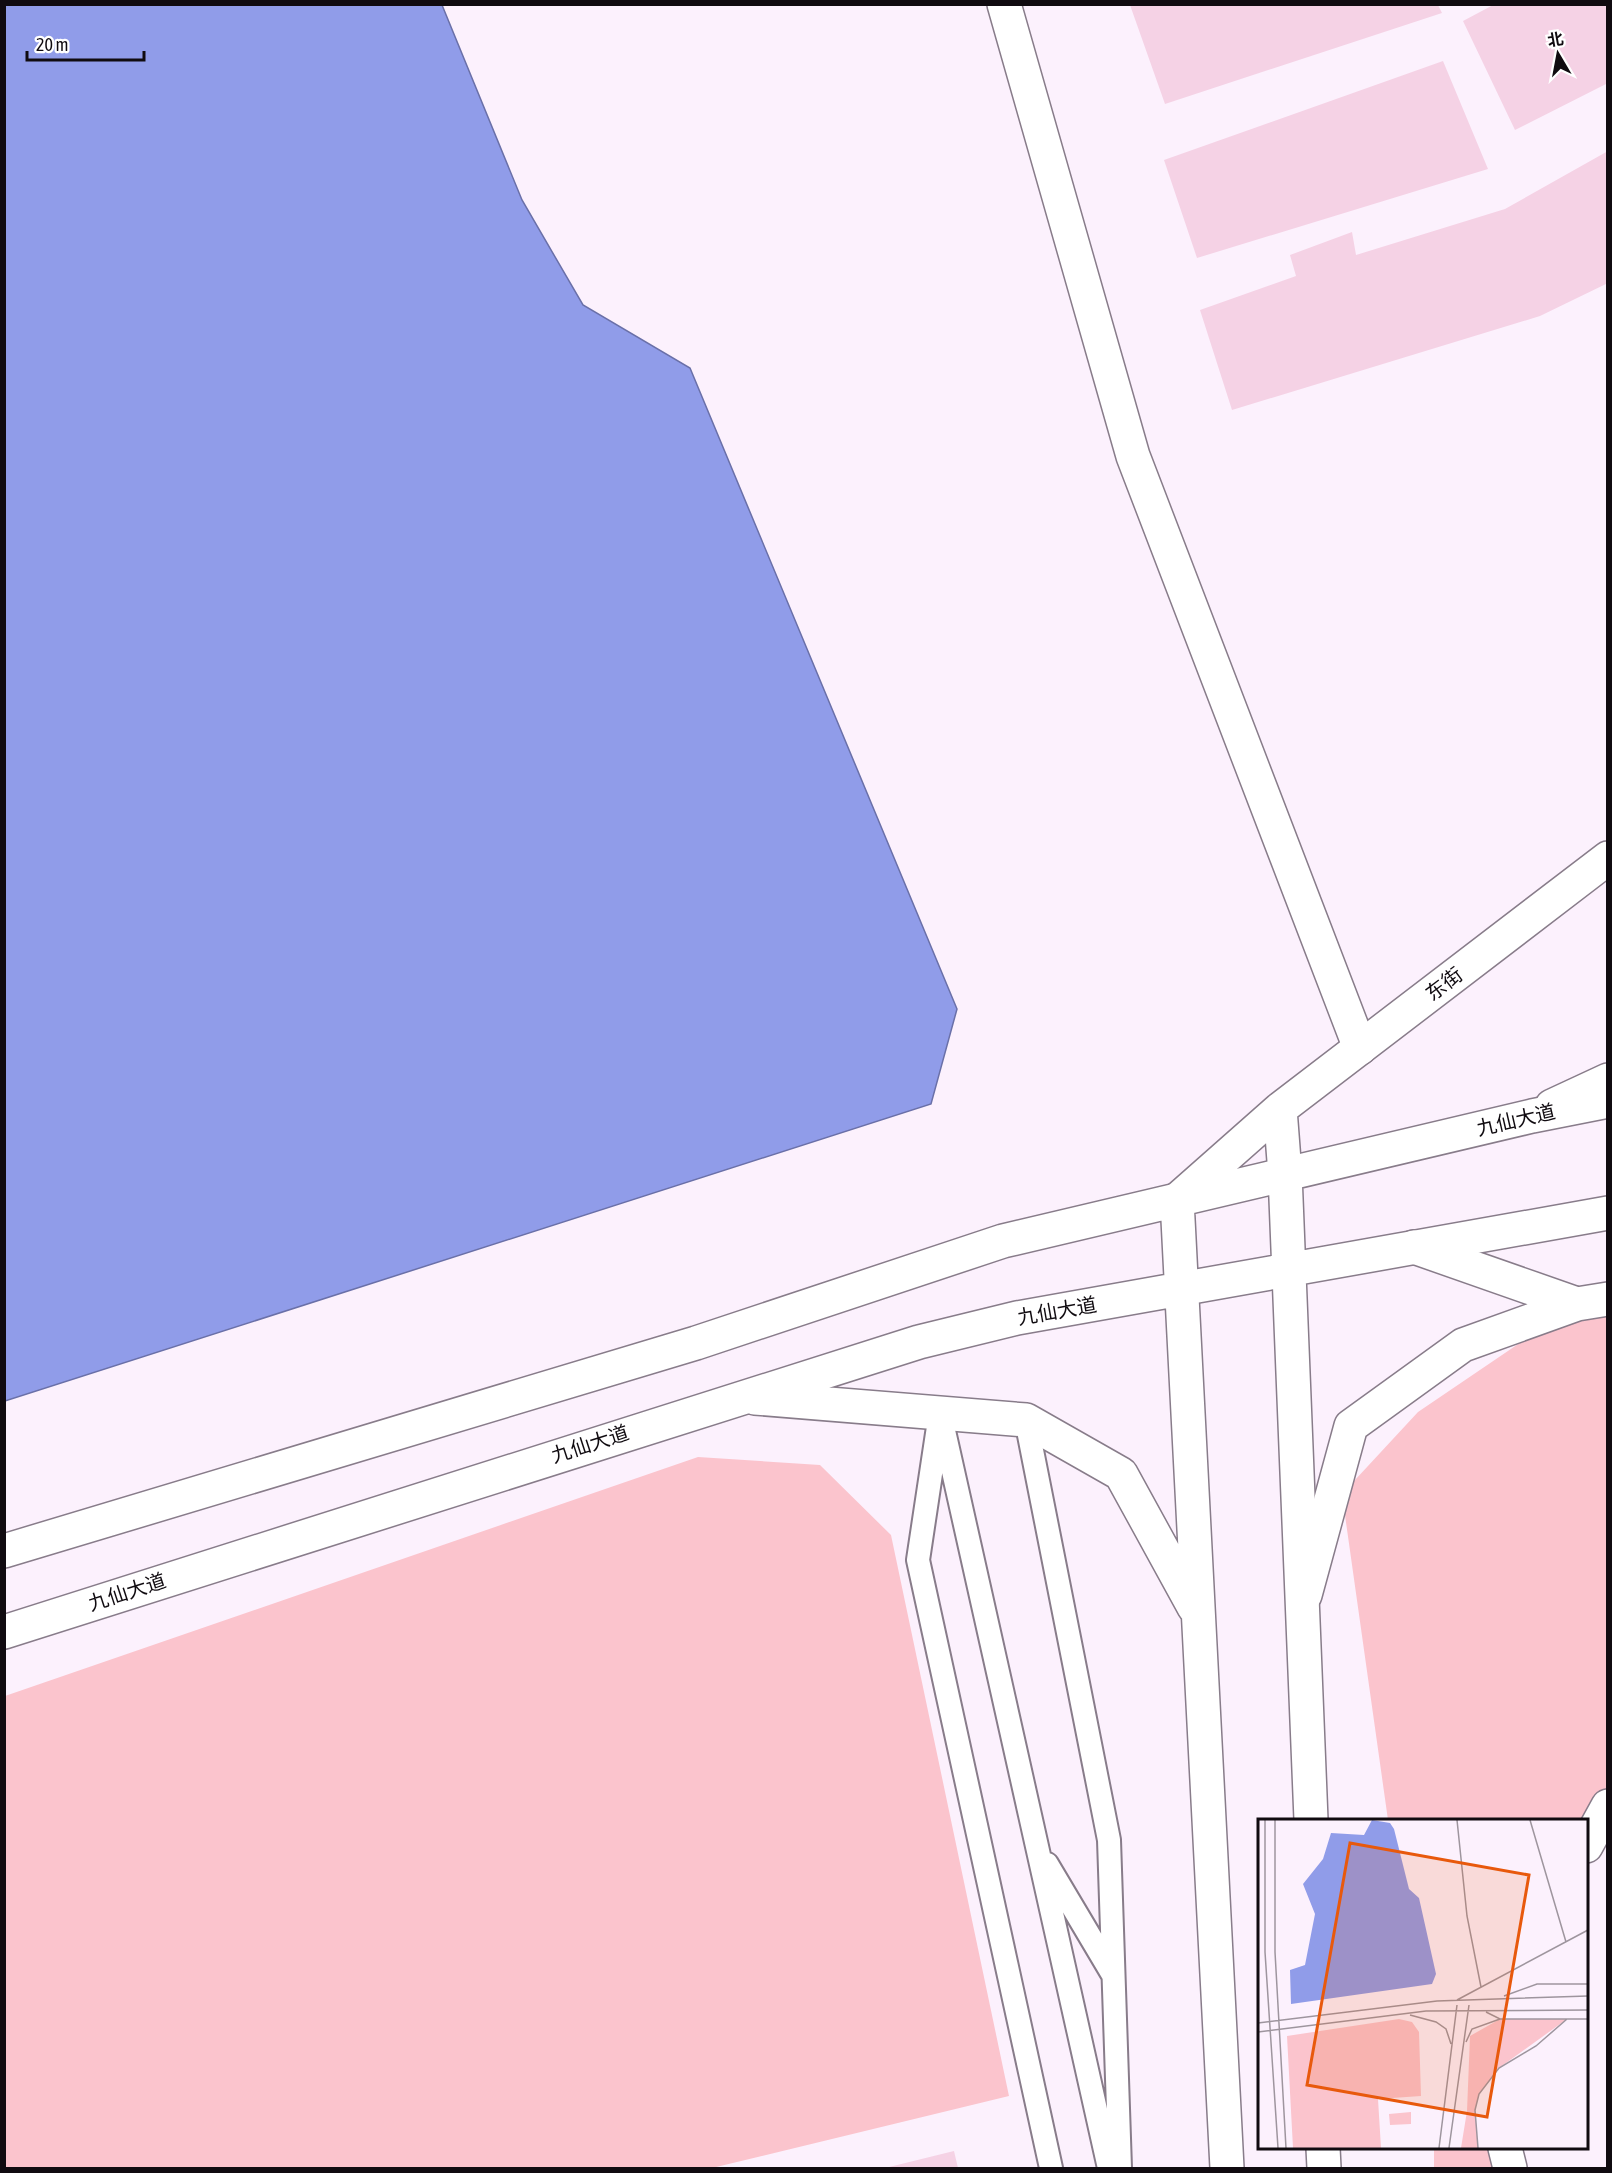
<svg xmlns="http://www.w3.org/2000/svg" width="1612" height="2173" font-family="'Asap Condensed','Noto Sans SC',sans-serif">
	<style>
		.green { fill: #fbc4cd }
		.water { fill: #909ce9; stroke: #6a70a8; stroke-width: 1.5 }
		.building { fill: #f5d2e5 }
		.lines { fill: none; stroke-linecap: round; stroke-linejoin: round }
		.service-casing { stroke: #887c8a; stroke-width: 26 }
		.minor-casing { stroke: #887c8a; stroke-width: 36 }
		.tertiary-casing { stroke: #887c8a; stroke-width: 36 }
		.primary-casing { stroke: #887c8a; stroke-width: 36 }
		.trunk-casing { stroke: #887c8a; stroke-width: 36 }
		.service { stroke: #fff; stroke-width: 22 }
		.minor { stroke: #fff; stroke-width: 33 }
		.tertiary { stroke: #fff; stroke-width: 33 }
		.primary { stroke: #fff; stroke-width: 33 }
		.trunk { stroke: #fff; stroke-width: 33 }
		.labels { text-anchor: middle; stroke-width: 4.5; stroke-linejoin: round; paint-order: stroke }
		.street-label { font-size: 20px; fill: #100b10; stroke: #fff }
		.inset-road { fill: none; stroke: #9e959e; stroke-width: 1.5 }
		.view { fill: #e8590c; fill-opacity: 0.15; stroke: #e8590c; stroke-width: 3 }
		.inset-edge { fill: none; stroke: #100b10; stroke-width: 3 }
	</style>
	<rect width="100%" height="100%" fill="#fcf1fd"/>
	<path class="green" d="M1607 1299 1608 1806 1586 1820H1388L1342 1494 1418 1412 1577 1304Z
		M698 1457 820 1465 891 1535 1009 2096 712 2168H5V1696Z
		M1434 2148H1505L1510 2168H1434Z"/>
	<path class="water" d="M5 4 442 5 522 200 583 305 690 368 957 1009 931 1104 5 1401Z"/>
	<path class="building" d="M1495 4H1608V83L1515 130 1463 21Z
		M1130 5H1438L1442 13 1165 104Z
		M1443 61 1488 169 1197 258 1164 160Z
		M1608 151V283L1540 316 1232 410 1200 310 1296 276 1290 255 1352 232 1356 255 1505 209Z
		M954 2151 958 2168H885Z"/>
	<g class="lines">
		<g class="service-casing">
			<path id="service" d="M940 1413 1109 2168
				M1026 1420 1109 1840 1120 2168
				M938 1427 918 1560 1051 2168
				M1047 1864 1113 1975"/>
		</g>
		<g class="minor-casing">
			<path id="minor" d="M1004 4 1133 456 1360 1048
				M1586 1846 1608 1806
				M1505 2148 1510 2168"/>
		</g>
		<g class="tertiary-casing">
			<path id="tertiary" d="M1552 1106 1608 1080
				M1414 1247 1577 1304 1608 1299
				M1305 1595 1351 1426 1463 1345 1577 1304"/>
		</g>
		<g class="primary-casing">
			<path id="primary" d="M1280 1109 1285 1174
				M1177 1200 1280 1109 1608 858"/>
		</g>
		<g class="trunk-casing">
			<path id="trunk" d="M1285 1174 1311 1820
				M1177 1200 1227 2168
				M755 1398 1026 1420 1121 1474 1194 1607
				M4 1551 696 1343 1003 1241 1532 1116 1608 1101
				M4 1632 919 1342 1017 1318 1608 1213
				M1323 2148 1324 2168"/>
		</g>
		<use href="#service" class="service"/>
		<use href="#minor" class="minor"/>
		<use href="#tertiary" class="tertiary"/>
		<use href="#primary" class="primary"/>
		<use href="#trunk" class="trunk"/>
	</g>
	<g class="labels">
		<g class="street-label">
			<text transform="translate(1444 984) rotate(-37)" y="7">东街</text>
			<text transform="translate(1516 1120) rotate(-13)" y="7">九仙大道</text>
			<text transform="translate(1057 1311) rotate(-10)" y="7">九仙大道</text>
			<text transform="translate(590 1444) rotate(-18)" y="7">九仙大道</text>
			<text transform="translate(127 1592) rotate(-18)" y="7">九仙大道</text>
		</g>
	</g>
	<g transform="translate(1258 1819)">
		<rect width="330" height="330" fill="#fcf1fd"/>
		<path d="M141 200 154 203 161 213 163 277 120 280 123 329H35L29 217ZM242 200H309L241 249 221 275 217 291 220 329H203L209 292 212 217ZM153 293V305L132 306 131 295Z" fill="#fbc4cd"/>
		<path d="M114 1 132 4 136 10 151 70 161 79 178 155 174 165 33 185 32 151 47 146 57 95 45 65 65 40 73 14 106 16Z" fill="#909ce9"/>
		<path class="inset-road" d="M7 1V133L20 329M17 1V133L28 329M199 1 209 97 223 168M272 1 308 123M246 177 279 165H330M199 181 330 111M228 193 242 200H330M152 196 178 203 188 210 193 225M0 204 179 182 330 177M0 213 168 192 330 191M208 223 214 210 242 200M181 329 199 186M191 329 211 186M220 329 217 291 221 275 241 249 278 227 309 200"/>
		<path class="view" d="M92 24 271 56 229 298 49 266Z"/>
		<rect width="330" height="330" class="inset-edge"/>
	</g>
	<rect width="1612" height="2173" fill="none" stroke="#100b10" stroke-width="12"/>
	<g transform="translate(1558 54) rotate(350)" stroke="#ffffff" stroke-width="4.5" paint-order="stroke">
	<path d="M0-4.5L10 22L0 15L-10 22Z" fill="#100b10"/>
	<text y="-9" font-size="16" font-weight="bold" text-anchor="middle" fill="#100b10">北</text>
	</g>
	<path d="M27 51v9h117v-9" fill="none" stroke="#100b10" stroke-width="3"/>
	<text x="36" y="51" font-size="18" fill="#100b10" stroke="#ffffff" stroke-width="4.5" paint-order="stroke">20 m</text>
</svg>
